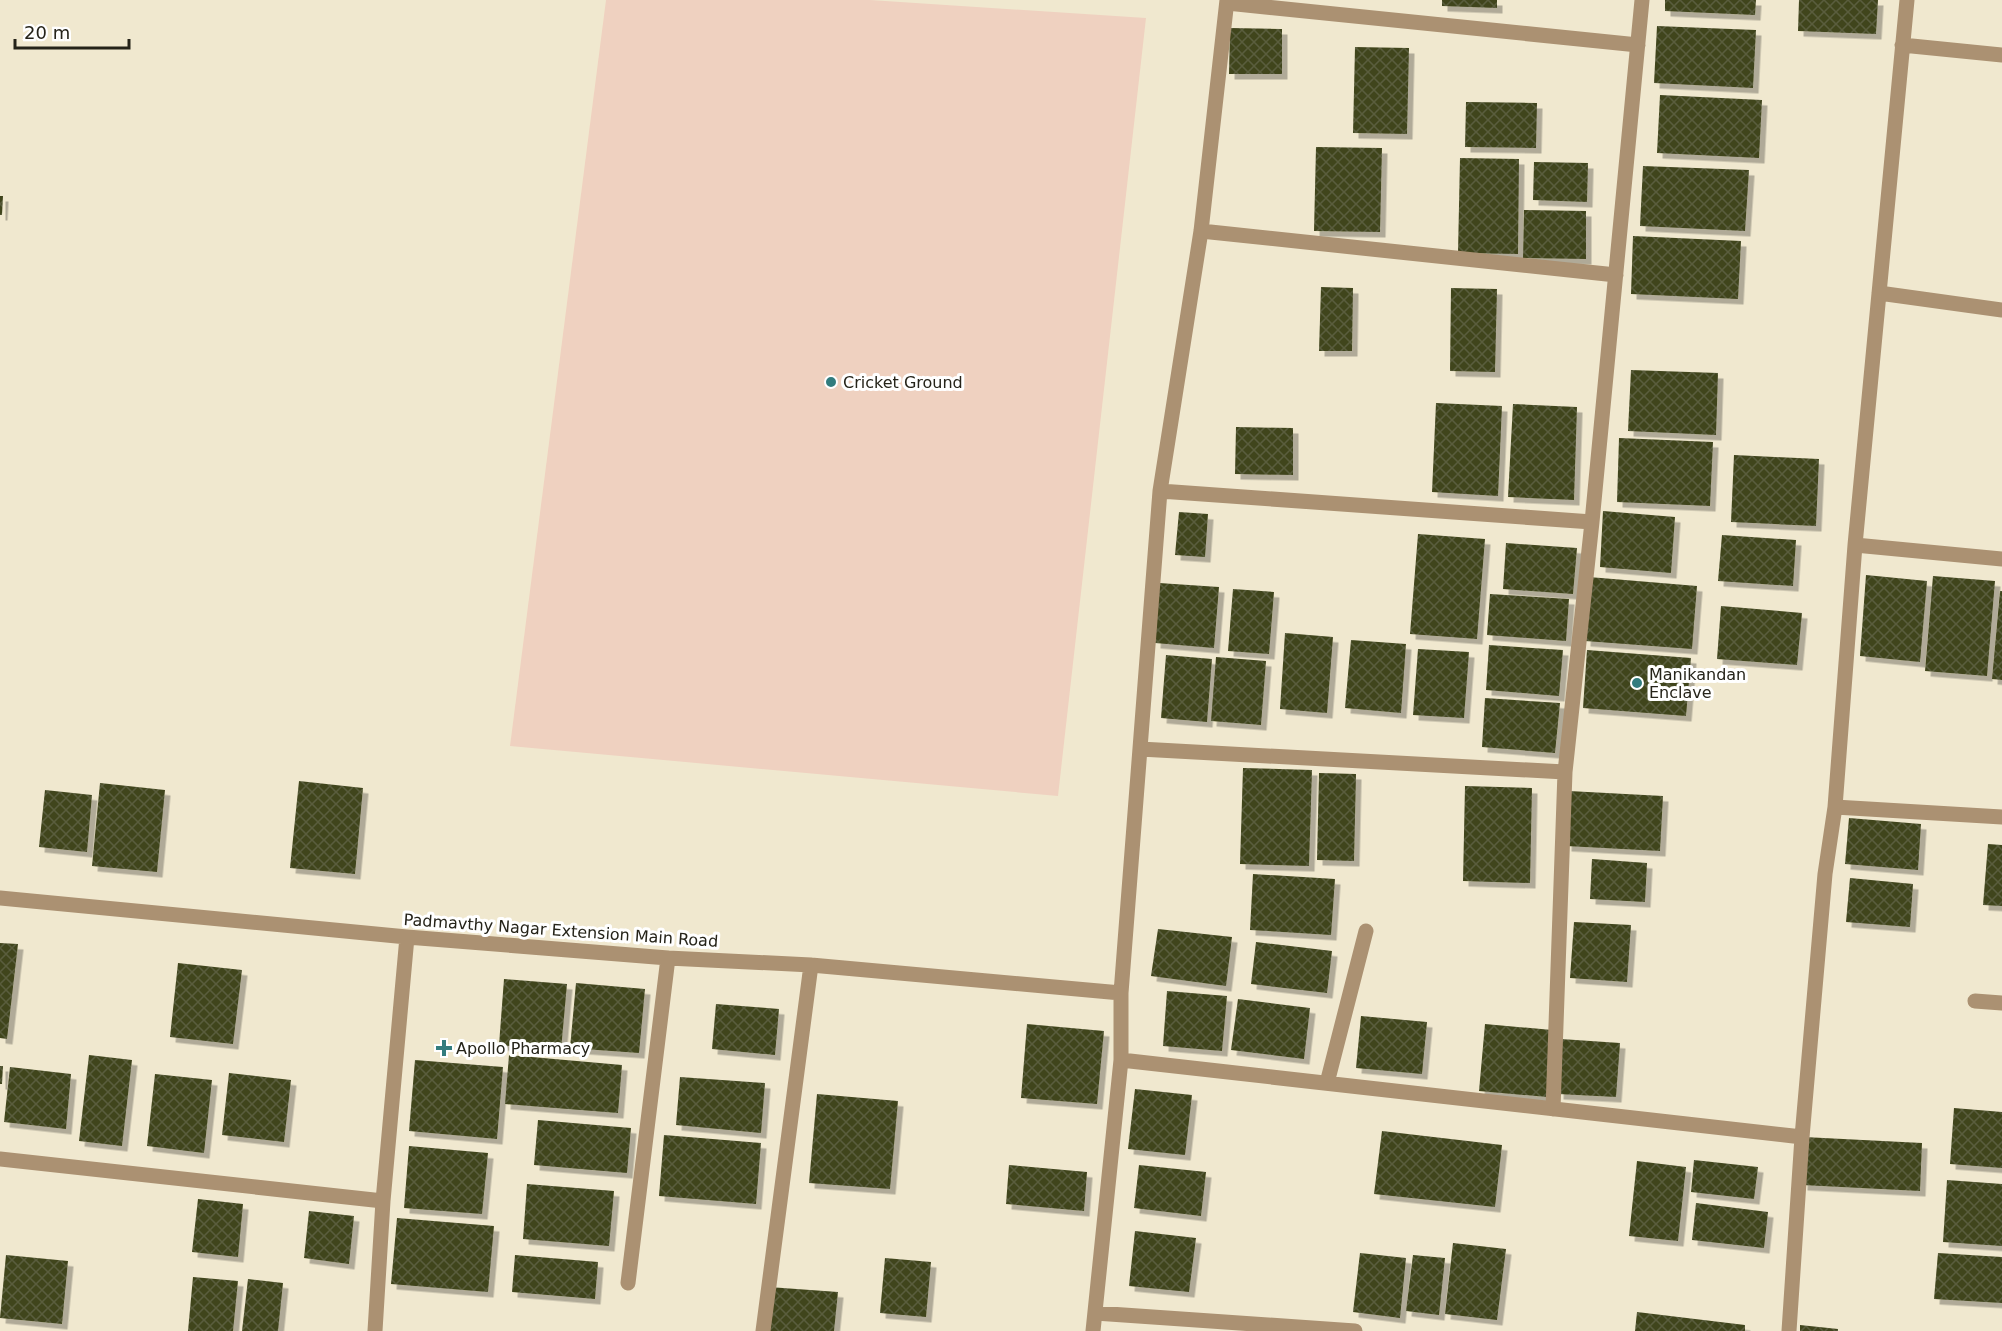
<svg xmlns="http://www.w3.org/2000/svg" width="2002" height="1331" font-family="'DejaVu Sans',sans-serif">
	<style>
		.park { fill: #efd1c0 }
		.building { fill: url(#building-cross-hatch); filter: url(#shadow) }
		.lines { fill: none; stroke-linecap: round; stroke-linejoin: round }
		.minor { stroke: #ab9172; stroke-width: 15 }
		.poi-dot { fill: #327c7e; stroke: #fff; stroke-width: 2 }
		.labels { text-anchor: middle; stroke-width: 6; stroke-linejoin: round; paint-order: stroke }
		.poi-label { font-size: 16px; fill: #252319; stroke: #fff; text-anchor: start }
		.street-label { font-size: 16px; fill: #252319; stroke: #fff }
	</style>
	<defs>
		<pattern id="building-cross-hatch" width="8" height="8" patternUnits="userSpaceOnUse" patternTransform="scale(1.5)"><rect width="8" height="8" fill="#41451e"/><path d="M0 0l8 8M0 8l8-8" fill="none" stroke="#5a5d3d"/></pattern>
		<filter id="shadow"><feDropShadow dx="5.5" dy="5.5" stdDeviation="0" flood-color="#0004"/></filter>
	</defs>
	<rect width="100%" height="100%" fill="#f0e8cf"/>
	<path class="park" d="M606 0H870L1146 18 1058 796 510 746Z"/>
	<path class="building" d="M1442 0H1497V8L1442 6Z
		M1665 0H1756L1755 15 1665 11Z
		M1799 0H1878L1876 34 1798 31Z
		M1657 26 1756 30 1753 88 1654 83Z
		M1230 28 1282 29V74H1229Z
		M1355 47 1409 48 1407 134 1353 133Z
		M1660 95 1762 100 1759 158 1657 153Z
		M1466 102 1537 103 1536 148 1465 147Z
		M1316 147 1382 148 1380 232 1314 231Z
		M1460 158 1519 159 1518 254 1458 253Z
		M1534 162 1588 163 1587 202 1533 200Z
		M1643 166 1749 170 1745 231 1640 226Z
		M0 196H3L2 215H0Z
		M1524 210 1586 211V259L1523 258Z
		M1633 236 1741 241 1738 299 1631 294Z
		M1321 287 1353 288 1352 351H1319Z
		M1451 288 1497 289 1495 372 1450 371Z
		M1631 370 1718 373 1716 435 1628 431Z
		M1436 403 1502 406 1498 496 1432 492Z
		M1513 404 1577 407 1574 500 1508 497Z
		M1236 427 1293 428V475L1235 474Z
		M1619 438 1713 442 1710 506 1617 502Z
		M1734 455 1819 459 1816 526 1731 522Z
		M1603 511 1675 517 1671 573 1600 567Z
		M1179 512 1208 514 1205 557 1175 555Z
		M1418 534 1485 539 1477 639 1410 634Z
		M1722 535 1796 540 1793 586 1718 581Z
		M1506 543 1577 548 1573 594 1503 589Z
		M1866 575 1927 581 1920 662 1860 656Z
		M1933 576 1995 581 1987 676 1925 671Z
		M1589 577 1697 586 1692 649 1585 641Z
		M1159 583 1219 587 1214 648 1155 643Z
		M1233 589 1274 592 1269 654 1228 651Z
		M2000 591H2002V680L1992 679Z
		M1490 594 1569 599 1566 641 1487 635Z
		M1721 606 1802 613 1797 665 1717 659Z
		M1285 633 1333 637 1327 713 1280 709Z
		M1351 640 1406 644 1401 713 1345 708Z
		M1489 645 1563 650 1559 696 1486 690Z
		M1418 649 1469 652 1464 718 1413 715Z
		M1587 650 1691 658 1686 716 1583 708Z
		M1166 655 1212 659 1207 722 1161 718Z
		M1216 657 1266 661 1261 725 1211 721Z
		M1485 698 1560 703 1555 753 1482 747Z
		M1243 768 1312 770 1309 866 1240 864Z
		M1319 773 1356 774 1354 861 1317 860Z
		M299 781 363 788 355 874 290 868Z
		M100 783 165 790 157 872 92 866Z
		M1465 786 1532 788 1530 883 1463 881Z
		M45 790 92 795 87 852 39 847Z
		M1569 791 1663 796 1660 851 1566 846Z
		M1849 818 1921 824 1918 870 1845 864Z
		M1988 844 2002 845V906L1983 905Z
		M1592 859 1647 863 1645 902 1590 899Z
		M1253 874 1335 879 1331 935 1250 930Z
		M1850 878 1913 884 1910 927 1846 922Z
		M1574 922 1631 925 1627 982 1570 978Z
		M1158 929 1232 937 1226 986 1151 976Z
		M1256 942 1332 951 1327 993 1251 984Z
		M0 943 18 944 7 1039 0 1038Z
		M178 963 242 970 233 1044 170 1037Z
		M504 979 567 984 561 1050 499 1045Z
		M576 983 645 989 639 1053 570 1048Z
		M1167 991 1227 996 1222 1051 1163 1046Z
		M1238 999 1310 1008 1304 1059 1231 1050Z
		M716 1004 779 1009 775 1055 712 1049Z
		M1361 1016 1427 1022 1422 1074 1356 1068Z
		M1027 1024 1104 1031 1097 1104 1021 1098Z
		M1485 1024 1552 1030 1547 1097 1479 1091Z
		M1561 1039 1620 1043 1616 1097 1558 1094Z
		M89 1055 132 1060 122 1146 79 1141Z
		M509 1055 622 1065 618 1113 505 1104Z
		M415 1060 503 1067 497 1139 409 1131Z
		M0 1066H3L2 1084H0Z
		M10 1067 71 1074 66 1129 4 1122Z
		M229 1073 291 1080 284 1142 222 1135Z
		M155 1074 212 1080 204 1153 147 1146Z
		M680 1077 765 1083 761 1133 676 1125Z
		M1135 1089 1192 1095 1185 1155 1128 1149Z
		M817 1094 898 1101 890 1189 809 1183Z
		M1954 1108 2002 1112V1168L1950 1164Z
		M538 1120 631 1128 627 1173 534 1165Z
		M1382 1131 1502 1145 1495 1207 1374 1194Z
		M664 1135 761 1143 756 1204 659 1196Z
		M1804 1137 1922 1143 1920 1191 1802 1185Z
		M409 1146 488 1153 482 1214 404 1208Z
		M1694 1160 1758 1167 1754 1199 1691 1192Z
		M1637 1161 1686 1167 1678 1241 1629 1236Z
		M1009 1165 1087 1172 1084 1211 1006 1204Z
		M1139 1165 1206 1172 1201 1216 1134 1208Z
		M1947 1180 2002 1184V1246L1943 1242Z
		M527 1184 614 1191 609 1246 523 1239Z
		M198 1199 243 1204 238 1257 192 1252Z
		M1696 1203 1768 1212 1764 1248 1692 1240Z
		M309 1211 354 1216 349 1264 304 1258Z
		M397 1218 494 1226 488 1292 391 1284Z
		M1135 1231 1196 1238 1189 1292 1129 1286Z
		M1453 1243 1506 1249 1497 1320 1445 1314Z
		M1360 1253 1406 1258 1400 1318 1353 1312Z
		M1938 1253 2002 1257V1303L1934 1299Z
		M6 1255 68 1261 62 1324 0 1318Z
		M515 1255 598 1262 595 1299 512 1292Z
		M1413 1255 1445 1258 1439 1315 1406 1311Z
		M885 1258 931 1262 926 1317 880 1313Z
		M193 1277 238 1281 233 1331H188Z
		M248 1279 283 1283 278 1331H242Z
		M769 1287 838 1292 834 1331H765Z
		M1637 1312 1745 1325V1331H1635Z
		M1800 1325 1838 1329V1331H1800Z"/>
	<g class="lines">
		<path class="minor" d="M1227 3 1638 45
			M1902 45 2002 55
			M1201 231 1616 275
			M1879 293 2002 310
			M1160 491 1592 522 1642 0
			M1855 545 2002 559
			M1140 749 1565 772
			M1835 807 2002 817
			M0 898 407 937 668 958 811 965 1121 993
			M1975 1001 2002 1003
			M1121 1060 1802 1137 1825 874 1835 807 1855 545 1907 0
			M1327 1083 1366 931
			M1553 1109 1565 772 1592 522
			M0 1159 383 1201
			M628 1283 668 958
			M1095 1313 1355 1331
			M375 1331 383 1201 407 937
			M763 1331 811 965
			M1093 1331 1121 1060V993L1160 491 1201 231 1227 0
			M1789 1331 1802 1137"/>
	</g>
	<g class="poi-dot">
		<circle cx="831" cy="382" r="6"/>
		<circle cx="1637" cy="683" r="6"/>
		<path d="M441 1039h6v6h6v6h-6v6h-6v-6h-6v-6h6z"/>
	</g>
	<g class="labels">
		<g class="poi-label">
			<text x="843" y="388">Cricket Ground</text>
			<text x="1649" y="680">Manikandan<tspan x="1649" dy="18">Enclave</tspan></text>
			<text x="456" y="1054">Apollo Pharmacy</text>
		</g>
		<g class="street-label">
			<text transform="translate(561 930) rotate(4)" y="6">Padmavthy Nagar Extension Main Road</text>
		</g>
	</g>
	<path d="M15 39v9h114v-9" fill="none" stroke="#252319" stroke-width="3"/>
	<text x="24" y="39" font-size="18" fill="#252319" stroke="#ffffff" stroke-width="4.5" paint-order="stroke">20 m</text>
</svg>
